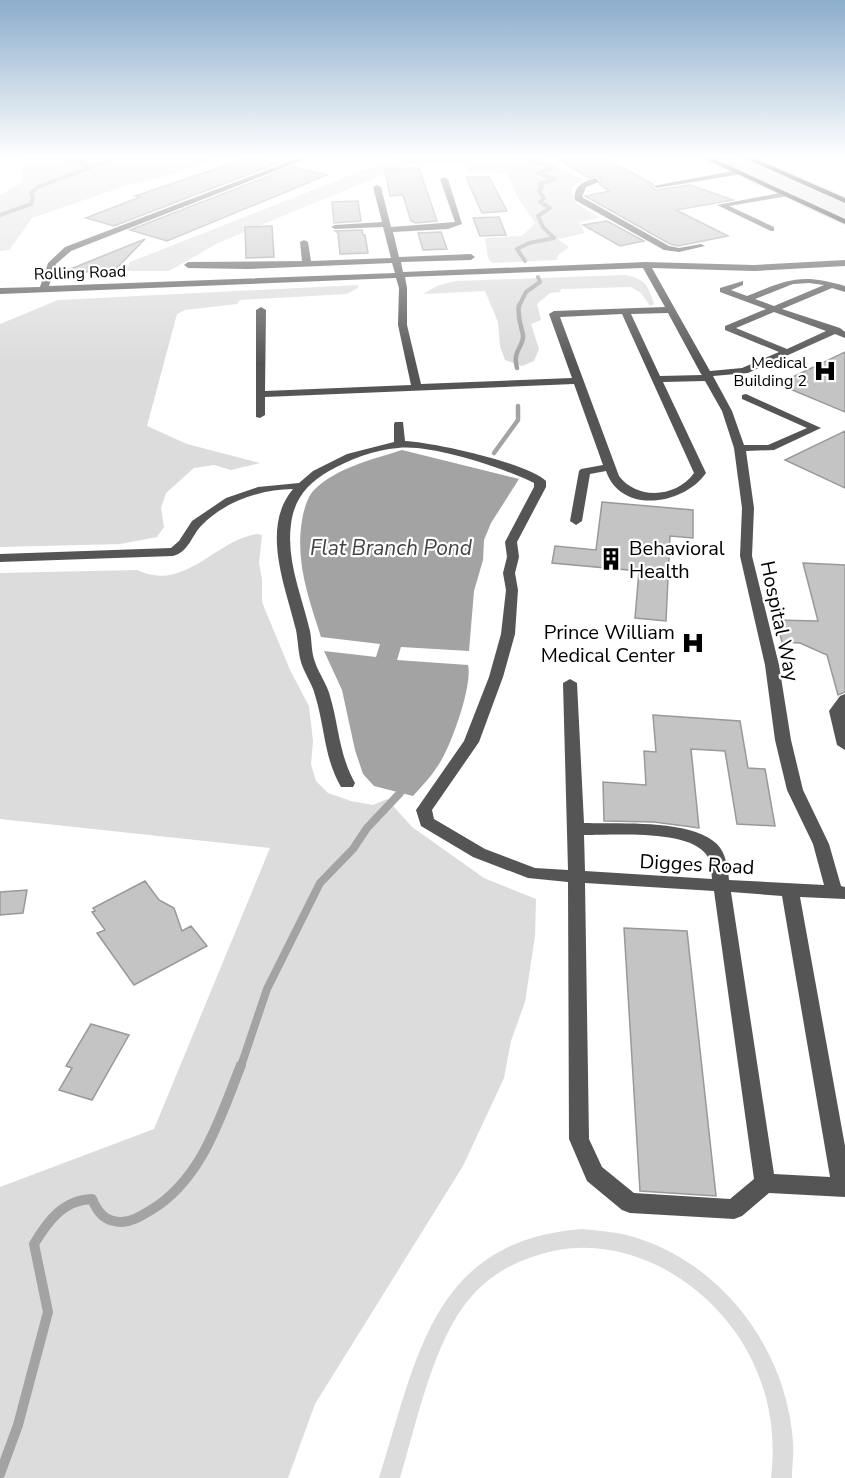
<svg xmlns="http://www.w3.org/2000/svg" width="845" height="1478" font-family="'Nunito Sans',sans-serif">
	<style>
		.green { fill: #dcdcdc }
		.water { fill: #a3a3a3 }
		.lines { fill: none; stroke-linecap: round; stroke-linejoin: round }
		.stream-far3 { stroke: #a3a3a3; stroke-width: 4 }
		.stream-far2 { stroke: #a3a3a3; stroke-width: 4.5 }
		.stream-far1 { stroke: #a3a3a3; stroke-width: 8 }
		.stream { stroke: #a3a3a3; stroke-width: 10 }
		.building { fill: #c4c4c4; stroke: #999; stroke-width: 1.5 }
		.major-casing { stroke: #dbdbdb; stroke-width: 3 }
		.minor { fill: #555; fill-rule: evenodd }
		.major { fill: #000; fill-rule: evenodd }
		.labels { text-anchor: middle; stroke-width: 4.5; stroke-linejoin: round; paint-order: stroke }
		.far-street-label { font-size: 16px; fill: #000; stroke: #fff }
		.far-poi-label { font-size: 16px; fill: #000; stroke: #fff; text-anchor: end }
		.poi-label { font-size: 20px; fill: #000; stroke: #fff; text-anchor: start }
		.street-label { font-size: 20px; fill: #000; stroke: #fff }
		.water-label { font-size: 21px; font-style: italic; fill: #444; stroke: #fff }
	</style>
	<rect width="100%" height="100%" fill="#fff"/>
	<path class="green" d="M5 157H220L171 175 125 186 32 218 9 250 0 251V195L21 183 24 161Z
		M397 157H542L583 180 571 187 576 203 600 218 579 222 585 233 558 239 569 247 558 255 557 260 492 263 488 258 485 238 522 236 535 223 517 196 507 173 468 172 465 163H411L218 243 169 271H126L130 262Z
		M711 157H736L845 204V217Z
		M625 275C646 279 648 285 654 304L650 306 641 293 631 287 561 289 560 292 550 293 537 304 541 320 531 324 539 349 534 361 522 366 505 360 500 346 498 322 485 291 423 294 437 286 455 281Z
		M358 285V288L346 294 240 300 237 304 185 310 177 314 147 426 187 444 260 463 231 470 214 465 194 468 166 493 161 508 164 527 157 537 120 544 0 547V324L58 300Z
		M257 534 262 535 259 563 262 579V602L290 670 309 706 313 741 311 764 316 781 328 793 351 801 373 805 387 799 412 827 484 878 536 899 535 936 525 1002 511 1041 504 1078 463 1166 315 1404 288 1478H0V1187L154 1129 270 848 0 819V573L137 570C185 593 216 539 257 534Z
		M582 1229C602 1231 621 1232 640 1239 726 1268 787 1352 793 1442 794 1453 792 1466 792 1478H771C775 1445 772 1411 760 1379 731 1298 641 1232 553 1251 522 1258 492 1272 471 1297 434 1338 416 1425 400 1478H379C417 1360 431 1240 582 1229Z"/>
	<path class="water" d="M402 450 519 479 491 523 484 540 483 560 474 591 469 651 401 647 397 660 468 665C473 685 450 750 437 767 430 778 421 787 413 796L374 786 363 774 355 750 342 690 324 651 376 657 380 644 321 637C308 596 294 559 303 515 305 507 308 496 314 490 338 467 371 460 402 450Z"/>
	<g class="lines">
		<path class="stream-far3" d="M57 157 88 166
			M524 157 552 168 538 173 555 179 540 184 542 188 539 191 544 198 540 202 550 208 538 216 543 227 554 238 529 243 517 249 525 261
			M0 215 31 204 33 198 31 193 38 187 118 157
			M519 306 526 292 540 282 538 277"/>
		<path class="stream-far2" d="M517 368C512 350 524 347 523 335 521 324 517 317 519 305
			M494 453 518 420V406"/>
		<path class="stream-far1" d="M241 1066 267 989 320 883 353 849 367 828 400 793 402 786"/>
		<path class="stream" d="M0 1474 18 1425 48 1312 34 1244C48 1221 63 1200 92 1199 98 1213 105 1222 122 1222 134 1221 141 1216 151 1210 202 1179 220 1118 241 1065"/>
	</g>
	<path class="building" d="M250 157 278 163 114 226 86 218 140 197 135 196Z
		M553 157H602L653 184 651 187 656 190 690 185 733 200 676 210 728 236 678 246 670 244 585 196 610 191 599 184 601 181 597 176 589 178Z
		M292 167 327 175 167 241 130 230Z
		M419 168 437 221 416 223 411 221 403 195 390 196 385 169Z
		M466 177H489L507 211 482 213Z
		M358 201 361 221 334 223 332 202Z
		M499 217 506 235 480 236 473 218Z
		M607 221 644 241 620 246 583 225Z
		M272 226 274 257 246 258 245 227Z
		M362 230 363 235H365L368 253 340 254 338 233 335 231Z
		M441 232 447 249 423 250 418 233Z
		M145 239 111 274 68 270Z
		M845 352V412L778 384Z
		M845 431V488L785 460Z
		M602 502 693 510V538L670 536 666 621 635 618 639 571 552 563 555 546 596 550Z
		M803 563 845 565V692L838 695 827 655 800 643 782 642 776 620 818 621Z
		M653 715 740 721 748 768 765 769 775 826 737 824 725 751 691 749 699 828 654 822 604 821 603 782 646 785 644 751 656 752Z
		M145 881 159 900 174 908 182 931 191 926 207 946 134 985 97 933 105 930 92 912 95 911 93 908Z
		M27 890 23 913 0 915V892Z
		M624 928 687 931 716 1196 640 1191Z
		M91 1024 129 1035 92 1100 59 1090 72 1068 66 1066Z"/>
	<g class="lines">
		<g class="major-casing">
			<path id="major" d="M701 157H710L845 219V224Z
				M742 157H751L845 198V203Z"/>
		</g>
		<path class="minor" d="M301 157H311L71 251 56 264 49 286 395 273 392 263 248 269 188 268 184 265 188 262 302 261 300 242 304 240 308 242 311 261 391 258 383 227 335 229 331 227 335 225 382 222 373 187 377 185 381 187 391 227 455 222 440 179 444 177 448 179 462 224 448 229 393 232 399 257 471 254 475 257 471 260 401 262 403 272 646 262 754 265 845 260V266L754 271 652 268 710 371 742 368 779 352 725 330V326L766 309 720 292V288L743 281V285L731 290 747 296C789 279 801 273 845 286V292L832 288 782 309 840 328 845 332V338L835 334 748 373 713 376 732 411 744 445H768L807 428 742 399V395L746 394 821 428 774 450 746 451 754 508 752 556 779 665 791 740 803 790 829 844 841 886 845 887V899L800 897 845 1146V1197L769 1193 742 1216 734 1219 630 1213 622 1210 587 1181 569 1139 568 882 528 878 473 857 421 826 416 810 464 741 489 677 501 634 506 590 503 573 507 557 505 542 534 487V483C504 468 431 444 398 448 374 450 350 459 329 471 308 483 294 499 291 524 286 561 302 596 310 631 312 641 311 652 315 662 319 674 327 684 330 696 339 726 339 755 355 783L353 787H341C324 758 325 727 315 695 312 683 304 673 301 662 298 651 298 640 296 630 286 588 260 528 293 489 261 489 224 502 202 525 191 536 189 552 173 556L0 562V554L171 548 179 541 192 521 226 498 258 487 299 483 313 471 347 454 394 442V424L395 422H403L405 441C432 442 528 463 546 481V487L517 542 519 557 515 573 518 590 515 634 503 677 479 742 432 810 434 819 485 849 535 868 568 870 563 683 570 679 577 683 584 823C618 824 692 819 717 844 726 853 728 868 729 880L824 885 813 844 787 790 775 740 765 665 740 556 742 508 734 448 722 411 705 381 663 382 706 473C684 505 621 515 606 471L590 474 582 521 576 525 570 521 579 471 581 469 603 465 574 384 265 397V415L260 418 256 417V310L261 307 266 310 265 391 411 385 398 325 399 288 396 278 0 294V288L40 287 48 263 65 247ZM643 268 665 307 554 311 549 314 572 378 421 384 407 325V288L405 277ZM809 283 824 285 774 306 755 299 793 284ZM774 312 826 331 787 349 736 328ZM668 313 701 374 702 375 660 376 631 314ZM622 314 694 473C676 498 637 500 619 476L560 317ZM584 835C613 835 684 830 704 852 711 858 711 870 712 879L585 871ZM585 883 714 891 754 1179 730 1199 634 1193 602 1167 589 1139ZM731 892 782 896 830 1177 774 1174Z
			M738 170 741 174 657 188 653 186Z
			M596 178 599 182 586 187 582 197 669 246 679 248 701 244 705 246 679 252 664 250 575 200C573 186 584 181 596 178Z
			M785 192 789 194 788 196 729 206 774 227V231H771L717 205Z
			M845 694V750L837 745 829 711 840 696Z"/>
		<use href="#major" class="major"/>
	</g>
	<linearGradient id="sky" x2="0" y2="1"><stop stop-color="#8cadcc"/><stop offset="0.43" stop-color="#fff"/><stop offset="1" stop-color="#fff" stop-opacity="0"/></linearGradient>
	<rect width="845" height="364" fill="url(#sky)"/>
	<defs>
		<g id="hospital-bare" transform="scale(1.8)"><path d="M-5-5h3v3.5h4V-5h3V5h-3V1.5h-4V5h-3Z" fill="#000" stroke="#fff" stroke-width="2.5" paint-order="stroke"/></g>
		<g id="building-bare" transform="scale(1.8)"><path d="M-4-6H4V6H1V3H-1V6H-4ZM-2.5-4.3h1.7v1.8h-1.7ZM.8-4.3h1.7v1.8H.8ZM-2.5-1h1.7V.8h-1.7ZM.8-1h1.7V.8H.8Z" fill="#000" stroke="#fff" stroke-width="2.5" paint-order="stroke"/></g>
	</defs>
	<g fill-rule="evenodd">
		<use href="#hospital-bare" x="825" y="371"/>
		<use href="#building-bare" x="611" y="559"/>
		<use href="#hospital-bare" x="693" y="643"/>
	</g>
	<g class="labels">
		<g class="far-street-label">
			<text transform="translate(80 272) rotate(-2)" y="6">Rolling Road</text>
		</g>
		<g class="far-poi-label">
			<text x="807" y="368">Medical<tspan x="807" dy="18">Building 2</tspan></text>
		</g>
		<g class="poi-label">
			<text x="629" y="555">Behavioral<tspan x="629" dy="23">Health</tspan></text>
			<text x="675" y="639" text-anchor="end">Prince William<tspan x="675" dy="23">Medical Center</tspan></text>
		</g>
		<g class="street-label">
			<text transform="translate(780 621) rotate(78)" y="7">Hospital Way</text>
			<text transform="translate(697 864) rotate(3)" y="7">Digges Road</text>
		</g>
		<g class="water-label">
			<text x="391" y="555">Flat Branch Pond</text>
		</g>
	</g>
</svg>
